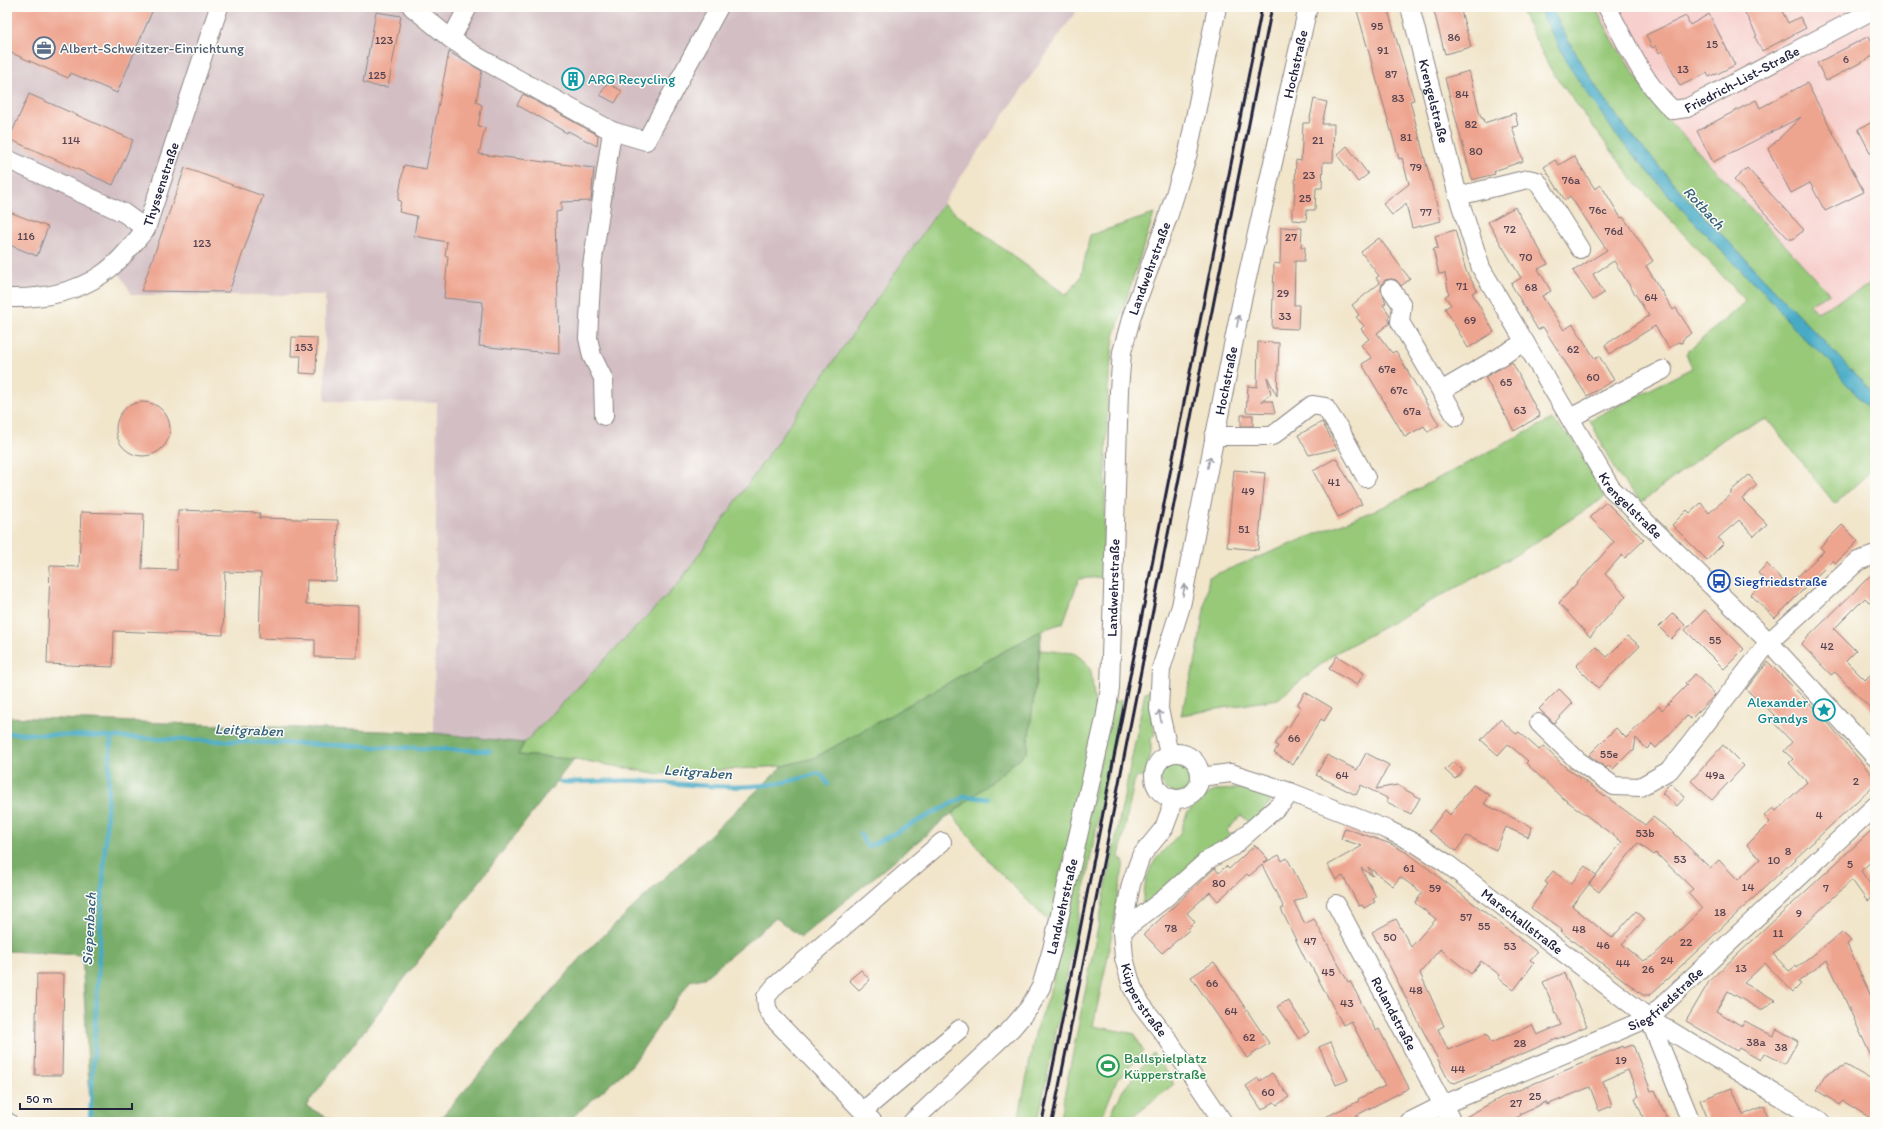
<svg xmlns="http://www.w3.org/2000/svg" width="1882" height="1129" font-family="Itim,sans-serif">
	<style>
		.built { fill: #f7d0cd }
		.industrial { fill: #d2bec3 }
		.green { fill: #97c979; stroke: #5c765a }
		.forest { fill: #79ad69; stroke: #4e6852 }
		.water { fill: #47abc6; stroke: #346680 }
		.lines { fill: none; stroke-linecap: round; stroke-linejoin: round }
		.stream { stroke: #47abc6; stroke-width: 4.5 }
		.building { fill: #eea590 }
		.minor-casing { stroke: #8a8482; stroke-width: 20 }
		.minor { stroke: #fff; stroke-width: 18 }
		.rail { stroke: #22223b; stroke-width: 3 }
		.oneway { stroke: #9c9ca7 }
		.labels { text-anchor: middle; stroke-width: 3; stroke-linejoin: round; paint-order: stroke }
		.number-label { font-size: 12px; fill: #554350 }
		.service-label { font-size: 14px; fill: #4e5e75; stroke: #fdfcf7; text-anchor: start }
		.street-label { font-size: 14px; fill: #22223b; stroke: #fdfcf7 }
		.culture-label { font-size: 14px; fill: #0d838f; stroke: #fdfcf7; text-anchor: start }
		.transit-label { font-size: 14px; fill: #164399; stroke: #fdfcf7; text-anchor: start }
		.leisure-label { font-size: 14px; fill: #27864d; stroke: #fdfcf7; text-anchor: start }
		.water-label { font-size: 15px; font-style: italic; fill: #33607a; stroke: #fdfcf7 }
	</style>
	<rect width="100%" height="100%" fill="#fdfcf7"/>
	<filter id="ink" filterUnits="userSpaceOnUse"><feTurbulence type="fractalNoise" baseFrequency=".025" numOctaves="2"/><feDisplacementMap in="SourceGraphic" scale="8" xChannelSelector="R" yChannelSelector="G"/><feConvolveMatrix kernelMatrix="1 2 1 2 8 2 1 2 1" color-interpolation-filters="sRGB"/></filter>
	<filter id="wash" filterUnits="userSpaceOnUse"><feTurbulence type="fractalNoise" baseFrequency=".012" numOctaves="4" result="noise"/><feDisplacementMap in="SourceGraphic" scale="16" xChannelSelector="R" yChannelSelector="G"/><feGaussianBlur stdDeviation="0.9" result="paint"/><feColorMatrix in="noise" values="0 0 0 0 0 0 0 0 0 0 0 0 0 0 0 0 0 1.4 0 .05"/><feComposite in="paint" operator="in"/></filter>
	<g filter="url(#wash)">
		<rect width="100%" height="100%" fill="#f1e5ca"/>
		<path class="built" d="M1595 7H1875V282L1817 312 1809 304 1830 293 1668 119 1639 81 1615 44Z"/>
		<path class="industrial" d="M7 7H1079L679 583 524 743 434 733 437 403 325 401V295H132L113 262 85 280 7 293Z"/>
		<path class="green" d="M1519 7H1595L1615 44 1639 81 1668 119 1830 294 1810 304 1817 312 1875 282V467L1835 504 1767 419 1733 432 1642 502 1616 473 1590 420 1692 368 1686 353 1746 301 1633 180 1551 70Z
			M943 204 1066 295 1081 277 1090 235 1154 214 1114 337 1108 389 1103 577 1079 579 1063 623 1042 630 814 758 783 766 660 774 574 759 518 755 524 743 679 583Z
			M1552 419 1574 441 1605 497 1516 555 1334 654 1278 699 1181 715 1197 654 1209 577 1385 506Z
			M1040 650 1074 653 1085 661 1091 671 1097 724 1051 924 992 865 952 814 1027 752Z
			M1151 690 1152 720 1155 735 1151 739V753L1144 777 1135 778 1119 857 1124 862 1107 961 1093 1026 1135 1034 1143 1051 1117 1080 1100 1122H1059L1145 692Z
			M1122 700 1038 1122H1018L1036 1029 1050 991 1113 703Z
			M1160 776a17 17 0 1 1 34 0a17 17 0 1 1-34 0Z
			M1249 788 1274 798 1251 824 1241 815 1227 831 1234 839 1142 905 1146 880 1151 867 1156 859 1180 833 1187 813 1210 793 1218 790Z
			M1153 1053 1174 1084 1125 1122H1107L1123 1090Z"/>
		<path class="forest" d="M1042 630 1027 752 801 937 776 918 704 978 690 981 632 1065 567 1122H437L587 951 783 766 814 758Z
			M7 717 434 733 524 743 518 755 574 759 306 1106 335 1122H91L82 955 7 951Z"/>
		<path class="water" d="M1538 7H1551L1568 40 1600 93 1625 127 1684 195 1875 395V415L1843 380 1831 362 1799 334 1764 292 1738 268 1674 201 1616 135 1572 71Z"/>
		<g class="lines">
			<path class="stream" d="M7 733 490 751
				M560 782C588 783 615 779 643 781 705 785 757 795 818 773L822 775 828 784
				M860 834 868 847 966 796 988 799
				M90 1122 111 737"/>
		</g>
		<g id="blocks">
			<path class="building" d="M7 7H154L117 93 71 73 68 78 7 51Z
				M1356 7H1387L1414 100 1410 101 1441 221 1412 228 1406 204 1392 215 1383 204 1409 184 1402 158 1399 159Z
				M1433 7H1460L1471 47 1445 54Z
				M1742 7H1780L1788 23 1800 17 1806 28 1762 51 1755 37 1757 36Z
				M376 12 401 16 388 87 375 86 363 82Z
				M1709 14 1735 65 1715 75V74L1709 77 1707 73 1680 86 1662 51 1659 53 1656 46 1652 48 1646 35 1686 16 1690 25Z
				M1869 36 1875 47V55L1826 81 1817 63Z
				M449 52 482 71 476 102 482 105 478 126 485 128 479 154 594 168 591 201 561 202V211L556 212 559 354 479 346 483 302 444 298 448 256H445L447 242 414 236 417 216 399 212 401 201 398 200 404 165 426 169Z
				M1469 71 1481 118H1483L1484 123 1515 113 1518 126 1512 127 1523 161 1494 171 1495 174 1472 180 1445 78Z
				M607 83 622 91 615 103 600 95Z
				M1807 83 1864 192 1825 211 1810 183 1791 193 1768 149 1801 117 1713 162 1697 131 1756 100 1760 108Z
				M29 94 133 140 113 185 9 139Z
				M523 94 598 135 597 146 568 131 567 133 517 105Z
				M1314 99 1327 102 1322 124H1334L1333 162H1323L1322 188H1316L1315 210H1307L1306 221 1292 220V209H1294L1296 160 1301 161 1303 123H1309Z
				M1875 121V162L1858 129Z
				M1347 146 1368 174 1358 182 1337 155Z
				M1574 156 1595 189 1601 185 1621 218 1623 217 1653 261 1646 266 1673 310 1676 308 1692 333 1683 339 1682 343 1678 342 1669 348 1655 326 1610 354 1605 345 1649 316 1614 261 1593 274 1604 293 1593 300 1573 271 1607 250 1570 196 1565 200 1544 167 1555 160 1559 165Z
				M185 168 263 196 229 292 141 291Z
				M1747 168 1804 230 1793 239H1789L1734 180Z
				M1515 207 1548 264 1538 269 1551 291 1542 296 1564 330 1573 324 1595 359 1599 356 1614 380 1587 396 1543 327 1538 330 1511 284 1521 278 1488 222Z
				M7 211 48 227 37 256 7 244Z
				M1281 227 1302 228 1301 247H1305L1304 261H1295L1294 305H1299L1298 329 1272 328 1274 263 1280 264Z
				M1455 230 1466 271 1477 290 1472 293 1494 332 1468 348 1445 308 1451 305 1445 296 1449 294 1445 273 1439 274 1433 249 1438 248 1435 236Z
				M1379 238 1410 279 1401 286 1396 280 1391 279 1385 280 1382 284 1381 290 1386 303 1383 305 1390 315 1388 317 1390 323 1377 333 1392 353 1396 351 1439 425 1428 432 1424 426 1405 437 1362 364 1372 358 1361 345 1369 339 1361 329 1364 326 1356 317 1359 315 1352 305 1380 283 1376 278 1379 276 1361 252Z
				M292 337 317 338 316 374 300 373 301 356H291Z
				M1258 342 1279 343 1277 396 1267 377 1271 394 1261 401H1272L1275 413 1246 412 1248 386 1257 387Z
				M1512 362 1540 416 1514 431 1485 377Z
				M116 429a27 27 0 1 1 54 0a27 27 0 1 1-54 0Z
				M1241 415H1253V426H1241Z
				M1322 422 1337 449 1309 455 1298 435Z
				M1336 458 1362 504 1338 517 1313 471Z
				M1234 470 1265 473 1258 550 1227 547Z
				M1749 475 1757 485 1742 499 1767 524 1754 536 1739 520 1718 538 1724 543 1707 560 1672 525 1687 510 1690 513 1701 503 1709 513 1731 494V491Z
				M1606 502 1644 540 1625 558 1622 555 1605 574 1626 596 1590 637 1559 603 1614 542 1590 517Z
				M178 510 260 513 259 518 338 520 336 581 307 580 306 604 358 606 357 658 315 657V640L259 638 261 573 225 572 223 635 114 631 113 667 47 664 50 566 79 567 81 512 144 514 142 569 177 570Z
				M1842 525 1858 541 1836 563 1833 560 1775 618 1751 595 1765 580 1758 573 1767 564 1788 586 1824 551 1820 547Z
				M1875 571V608L1865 598 1834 629 1856 651 1846 661 1865 680 1875 670V713L1835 672 1831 675 1801 644Z
				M1705 610 1744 649 1724 669 1685 630Z
				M1673 613 1685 625 1671 639 1659 627Z
				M1628 636 1640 646 1598 688 1576 666 1596 647 1607 657Z
				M1337 656 1364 673 1357 685 1329 669Z
				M1768 662 1823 717 1874 777V785L1650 995H1643L1560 931 1562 930 1531 908 1548 884 1545 882 1553 871 1571 884 1585 866 1596 875 1572 906 1612 938 1636 911 1645 919 1622 944 1643 961 1652 957 1702 909 1688 893 1693 889 1656 853 1654 855 1638 843 1599 892 1589 884 1622 842 1559 795 1526 763 1528 761 1508 744 1498 755 1481 740 1500 719 1516 734 1519 732 1539 750 1543 746 1564 766 1645 825 1653 817 1674 833 1710 868 1719 860 1738 880 1760 859 1747 845 1770 822 1764 816 1773 808 1776 811 1807 782 1789 763 1793 759 1784 751 1792 742 1771 720 1775 716 1755 696 1754 697 1746 689Z
				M1695 674 1715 695 1691 719 1687 716 1656 748 1652 744 1647 749 1636 738 1634 751 1630 752 1613 769 1609 765 1606 768 1589 755 1616 728 1626 738 1659 706 1662 710 1687 685 1685 683Z
				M1559 689 1573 703 1554 723 1539 709Z
				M1305 692 1332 708 1324 721 1321 719 1293 765 1274 753 1278 746 1275 744 1287 726 1289 727 1301 707 1297 705Z
				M1723 745 1744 766 1712 800 1691 781Z
				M1366 753 1389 765 1376 789 1397 785 1420 798 1411 814 1387 802V798L1361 785 1356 795 1316 775 1327 755 1357 770Z
				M1453 762 1463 770 1455 779 1445 770Z
				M1670 783 1685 797 1677 806 1662 793Z
				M1473 785 1490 795 1484 804 1532 827 1528 837 1506 827 1496 850 1467 836 1456 851 1429 831 1445 810 1450 815Z
				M1875 827V858L1861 871 1875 891V895L1867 901 1852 880 1773 954 1789 971 1796 966 1797 968 1842 932 1851 941 1847 944 1875 1005V1065L1827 960 1798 982 1801 984 1793 992 1765 963 1744 983 1775 1000 1763 1009H1759L1728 991 1716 1011 1742 1026 1745 1021 1773 1036 1777 1029 1798 1041 1785 1064 1764 1053 1760 1060 1739 1048 1737 1051 1686 1021 1710 980Z
				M1345 828 1391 844 1409 854 1537 952 1530 960 1534 963 1514 990 1498 978 1500 975 1481 961 1471 974 1440 949 1420 973 1444 1026 1438 1029 1448 1050 1487 1034 1491 1043 1532 1025 1537 1035 1561 1025 1543 982 1564 973 1587 1026 1455 1083 1449 1081 1372 932 1396 919 1411 947 1436 919 1415 903 1422 893 1413 886 1400 877 1393 886 1368 867 1373 876 1361 868 1376 897 1373 899 1375 902 1364 908 1362 905 1359 906 1343 876 1336 880 1328 865 1362 846 1341 839Z
				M1255 845 1268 859 1264 863 1279 855 1282 861 1287 858 1307 896 1294 902 1305 924 1314 919 1348 982 1350 981 1376 1031 1379 1029 1409 1088 1355 1116 1358 1122H1315L1359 1101 1358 1099 1385 1086 1351 1021 1343 1025 1309 962 1307 963 1281 909 1284 908 1262 865 1249 876 1247 874 1218 901 1210 892 1187 913 1195 922 1188 929 1189 930 1162 953 1144 934 1215 868 1219 873 1226 866 1229 869Z
				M1214 962 1269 1043 1247 1058 1191 977Z
				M861 970 870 980 859 990 849 980Z
				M37 974H64L62 1075H35Z
				M1288 1000 1309 1032 1299 1039 1277 1007Z
				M1331 1042 1348 1080 1336 1085 1319 1047Z
				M1633 1045 1651 1091 1655 1090 1668 1122H1645L1635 1098 1639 1096 1628 1070 1603 1081 1612 1106 1599 1111 1590 1087 1547 1105 1546 1102 1519 1114 1520 1116 1506 1122H1462V1119L1502 1097 1623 1046 1624 1048Z
				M1846 1065 1875 1082V1121L1843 1101 1840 1105 1816 1090 1825 1075Z
				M1272 1073 1289 1097 1277 1105 1274 1102 1262 1110 1246 1086 1258 1078 1260 1081Z
				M1732 1088 1743 1115 1764 1106 1770 1122H1709L1700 1100Z"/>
		</g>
	</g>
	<g filter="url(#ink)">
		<use href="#blocks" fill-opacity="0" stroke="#8a8482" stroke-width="1"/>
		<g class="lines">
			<g class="minor-casing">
				<g id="minor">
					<path d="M412 7 451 39 478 57 612 131 646 141 719 7"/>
					<path id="s1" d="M1410 7 1458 196 1481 268 1611 488 1769 642 1875 757"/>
					<path id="s2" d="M1607 7C1626 42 1643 83 1673 110L1687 108 1875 9"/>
					<path d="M451 39 468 7"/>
					<path d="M7 159 124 213 146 229"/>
					<path d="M1458 196 1528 179 1537 181 1580 249"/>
					<path d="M1391 289 1402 305 1400 322 1441 391 1525 342"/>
					<path id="s3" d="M7 298C39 299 74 293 101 275 119 263 132 245 146 229L219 7"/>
					<path d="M1441 391 1456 417"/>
					<path d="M604 416 603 378 592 356 588 338 592 266 612 131"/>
					<path d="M1570 418 1663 370"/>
					<path d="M1214 436H1272L1312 405 1325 407 1340 430 1366 478"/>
					<path d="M1539 723 1577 760 1614 786 1640 787 1670 770 1769 642 1858 561 1875 555"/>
					<circle cx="1177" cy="776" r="23"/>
					<path id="s4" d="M1169 754 1159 709 1161 669 1181 606 1242 300 1308 7"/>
					<path id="s5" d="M1200 777 1231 773 1290 792 1388 830 1415 843 1446 863 1649 1018 1822 1122"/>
					<path id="s6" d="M1172 798 1170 812 1164 828 1141 856 1131 884 1122 931 1124 958 1132 987 1141 1004 1167 1038 1223 1122"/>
					<path id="s7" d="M1336 904 1452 1122"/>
					<path d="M1122 931 1164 899 1209 859 1232 847 1284 801 1290 792"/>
					<path d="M1649 1018 1691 1122"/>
					<path d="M863 1111 960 1029"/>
					<path d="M7 1122H8"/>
					<path d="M873 1122 772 1017 767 1008 766 997 775 986 942 842"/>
					<path id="s8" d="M912 1122 1012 1028 1029 1008 1041 987 1052 949 1105 719 1110 689 1119 390 1122 352 1132 315 1168 217 1188 153 1217 7"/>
					<path id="s9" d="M1409 1122 1443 1105 1649 1018 1875 806"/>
				</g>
			</g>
			<use href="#minor" class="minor"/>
			<path class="rail" d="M1042 1122 1262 7
				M1052 1122 1272 7"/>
		</g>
		<defs><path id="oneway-shaft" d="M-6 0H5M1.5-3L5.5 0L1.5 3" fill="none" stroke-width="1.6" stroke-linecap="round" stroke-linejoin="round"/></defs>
		<g class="oneway">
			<use href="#oneway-shaft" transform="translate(1238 321) rotate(-78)"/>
			<use href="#oneway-shaft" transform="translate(1209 462) rotate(-79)"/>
			<use href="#oneway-shaft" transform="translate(1184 590) rotate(-79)"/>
			<use href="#oneway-shaft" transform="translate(1160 716) rotate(-101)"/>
		</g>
	</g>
	<defs>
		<g id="office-ring" transform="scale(1.15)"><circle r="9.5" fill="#fdfcf7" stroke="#5c6f8a" stroke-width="1.5"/><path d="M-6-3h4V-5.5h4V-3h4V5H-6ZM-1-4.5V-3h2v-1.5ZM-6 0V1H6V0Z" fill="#5c6f8a"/></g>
		<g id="building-ring" transform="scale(1.15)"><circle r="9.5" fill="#fdfcf7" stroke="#0f9aa8" stroke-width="1.5"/><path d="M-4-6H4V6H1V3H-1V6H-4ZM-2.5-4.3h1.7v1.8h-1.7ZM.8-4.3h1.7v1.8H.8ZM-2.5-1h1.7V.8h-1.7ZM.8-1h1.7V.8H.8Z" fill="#0f9aa8"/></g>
		<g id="bus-ring" transform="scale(1.15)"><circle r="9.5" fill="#fdfcf7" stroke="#1a4fb4" stroke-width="1.5"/><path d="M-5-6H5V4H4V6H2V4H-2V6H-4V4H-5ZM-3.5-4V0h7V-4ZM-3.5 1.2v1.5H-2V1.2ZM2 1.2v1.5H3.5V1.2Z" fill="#1a4fb4"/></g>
		<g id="sight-ring" transform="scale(1.15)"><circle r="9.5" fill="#fdfcf7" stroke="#0f9aa8" stroke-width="1.5"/><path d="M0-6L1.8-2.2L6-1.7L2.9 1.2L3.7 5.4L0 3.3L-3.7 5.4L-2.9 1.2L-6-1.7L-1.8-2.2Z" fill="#0f9aa8"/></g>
		<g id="stadium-ring" transform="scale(1.15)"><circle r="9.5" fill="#fdfcf7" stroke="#2e9e5b" stroke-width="1.5"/><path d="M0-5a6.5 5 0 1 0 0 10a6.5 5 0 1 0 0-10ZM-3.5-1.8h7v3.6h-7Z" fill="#2e9e5b"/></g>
	</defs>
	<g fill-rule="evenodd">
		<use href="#office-ring" x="44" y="48"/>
		<use href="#building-ring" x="573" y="79"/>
		<use href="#bus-ring" x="1719" y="581"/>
		<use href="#sight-ring" x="1824" y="710"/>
		<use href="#stadium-ring" x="1108" y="1066"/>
	</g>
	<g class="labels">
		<g class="number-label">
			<text x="1377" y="30">95</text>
			<text x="1454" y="41">86</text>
			<text x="384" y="44">123</text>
			<text x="1712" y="48">15</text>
			<text x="1383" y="54">91</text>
			<text x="1846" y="63">6</text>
			<text x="1683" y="73">13</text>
			<text x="1391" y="78">87</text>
			<text x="377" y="79">125</text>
			<text x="1462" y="98">84</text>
			<text x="1398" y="102">83</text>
			<text x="1471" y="128">82</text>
			<text x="1406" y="141">81</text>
			<text x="71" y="144">114</text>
			<text x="1318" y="144">21</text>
			<text x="1476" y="155">80</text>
			<text x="1416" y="171">79</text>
			<text x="1309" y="179">23</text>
			<text x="1571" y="184">76a</text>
			<text x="1305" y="202">25</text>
			<text x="1598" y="214">76c</text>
			<text x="1426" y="216">77</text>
			<text x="1510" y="233">72</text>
			<text x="1614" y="235">76d</text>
			<text x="26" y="240">116</text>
			<text x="1291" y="241">27</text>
			<text x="202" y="247">123</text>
			<text x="1526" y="261">70</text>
			<text x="1462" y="290">71</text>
			<text x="1531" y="291">68</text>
			<text x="1283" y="297">29</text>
			<text x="1651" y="301">64</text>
			<text x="1285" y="320">33</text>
			<text x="1470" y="324">69</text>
			<text x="304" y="351">153</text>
			<text x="1573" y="353">62</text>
			<text x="1387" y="373">67e</text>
			<text x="1593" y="381">60</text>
			<text x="1506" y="386">65</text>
			<text x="1399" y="394">67c</text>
			<text x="1520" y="414">63</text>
			<text x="1412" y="415">67a</text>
			<text x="1334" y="486">41</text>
			<text x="1248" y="495">49</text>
			<text x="1244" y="533">51</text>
			<text x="1715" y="644">55</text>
			<text x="1827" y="650">42</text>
			<text x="1294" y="742">66</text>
			<text x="1609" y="758">55e</text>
			<text x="1342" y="779">64</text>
			<text x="1715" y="779">49a</text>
			<text x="1856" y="785">2</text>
			<text x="1819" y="819">4</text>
			<text x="1645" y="837">53b</text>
			<text x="1788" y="855">8</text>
			<text x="1680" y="863">53</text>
			<text x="1774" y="864">10</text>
			<text x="1850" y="868">5</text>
			<text x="1409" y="872">61</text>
			<text x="1219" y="887">80</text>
			<text x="1748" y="891">14</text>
			<text x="1435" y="892">59</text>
			<text x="1826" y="892">7</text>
			<text x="1720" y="916">18</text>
			<text x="1799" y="917">9</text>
			<text x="1466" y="921">57</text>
			<text x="1484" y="930">55</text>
			<text x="1171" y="932">78</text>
			<text x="1579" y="933">48</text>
			<text x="1778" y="937">11</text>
			<text x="1390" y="941">50</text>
			<text x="1310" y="945">47</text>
			<text x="1686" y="946">22</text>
			<text x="1603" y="949">46</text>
			<text x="1510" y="950">53</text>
			<text x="1667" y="964">24</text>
			<text x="1623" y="967">44</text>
			<text x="1741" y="972">13</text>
			<text x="1648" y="973">26</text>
			<text x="1328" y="976">45</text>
			<text x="1212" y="987">66</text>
			<text x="1416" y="994">48</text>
			<text x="1347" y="1007">43</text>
			<text x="1231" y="1015">64</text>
			<text x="1249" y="1041">62</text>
			<text x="1756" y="1046">38a</text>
			<text x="1520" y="1047">28</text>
			<text x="1781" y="1051">38</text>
			<text x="1621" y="1064">19</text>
			<text x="1458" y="1073">44</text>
			<text x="1268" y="1096">60</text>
			<text x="1535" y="1100">25</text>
			<text x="1516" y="1107">27</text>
		</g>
		<g class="service-label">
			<text x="60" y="53">Albert-Schweitzer-Einrichtung</text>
		</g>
		<g class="street-label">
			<text dy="5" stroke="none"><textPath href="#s4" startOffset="706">Hochstraße</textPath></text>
			<text dy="5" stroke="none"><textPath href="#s2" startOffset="199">Friedrich-List-Straße</textPath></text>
			<text dy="5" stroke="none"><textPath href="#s1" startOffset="97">Krengelstraße</textPath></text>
			<text dy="5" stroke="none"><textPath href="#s3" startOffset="210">Thyssenstraße</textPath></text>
			<text dy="5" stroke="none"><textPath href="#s8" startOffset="919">Landwehrstraße</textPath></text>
			<text dy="5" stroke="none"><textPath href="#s4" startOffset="382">Hochstraße</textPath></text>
			<text dy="5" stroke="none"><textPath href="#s1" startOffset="552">Krengelstraße</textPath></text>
			<text dy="5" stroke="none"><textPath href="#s8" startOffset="595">Landwehrstraße</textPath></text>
			<text dy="5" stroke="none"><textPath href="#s8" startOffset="271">Landwehrstraße</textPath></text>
			<text dy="5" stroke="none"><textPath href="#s5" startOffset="361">Marschallstraße</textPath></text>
			<text dy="5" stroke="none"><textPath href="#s9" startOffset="286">Siegfriedstraße</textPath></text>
			<text dy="5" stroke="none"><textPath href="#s6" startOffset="219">Küpperstraße</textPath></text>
			<text dy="5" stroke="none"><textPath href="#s7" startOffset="124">Rolandstraße</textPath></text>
		</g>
		<g class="culture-label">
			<text x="588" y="84">ARG Recycling</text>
			<text x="1808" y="707" text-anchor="end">Alexander<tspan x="1808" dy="16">Grandys</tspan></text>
		</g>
		<g class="transit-label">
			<text x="1734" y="586">Siegfriedstraße</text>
		</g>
		<g class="leisure-label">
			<text x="1124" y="1063">Ballspielplatz<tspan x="1124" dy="16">Küpperstraße</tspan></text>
		</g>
		<g class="water-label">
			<text transform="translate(1704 208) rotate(47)" y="5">Rotbach</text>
			<text transform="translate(249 730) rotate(2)" y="5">Leitgraben</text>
			<text transform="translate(698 772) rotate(4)" y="5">Leitgraben</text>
			<text transform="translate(89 929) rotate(-87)" y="5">Siepenbach</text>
		</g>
	</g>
	<rect width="1882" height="1129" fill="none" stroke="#fdfcf7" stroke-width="24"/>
	<path d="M20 1103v6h112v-6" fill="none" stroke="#22223b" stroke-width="2"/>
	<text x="26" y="1103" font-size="12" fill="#22223b" stroke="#fdfcf7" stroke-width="3" paint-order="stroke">50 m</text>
</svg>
